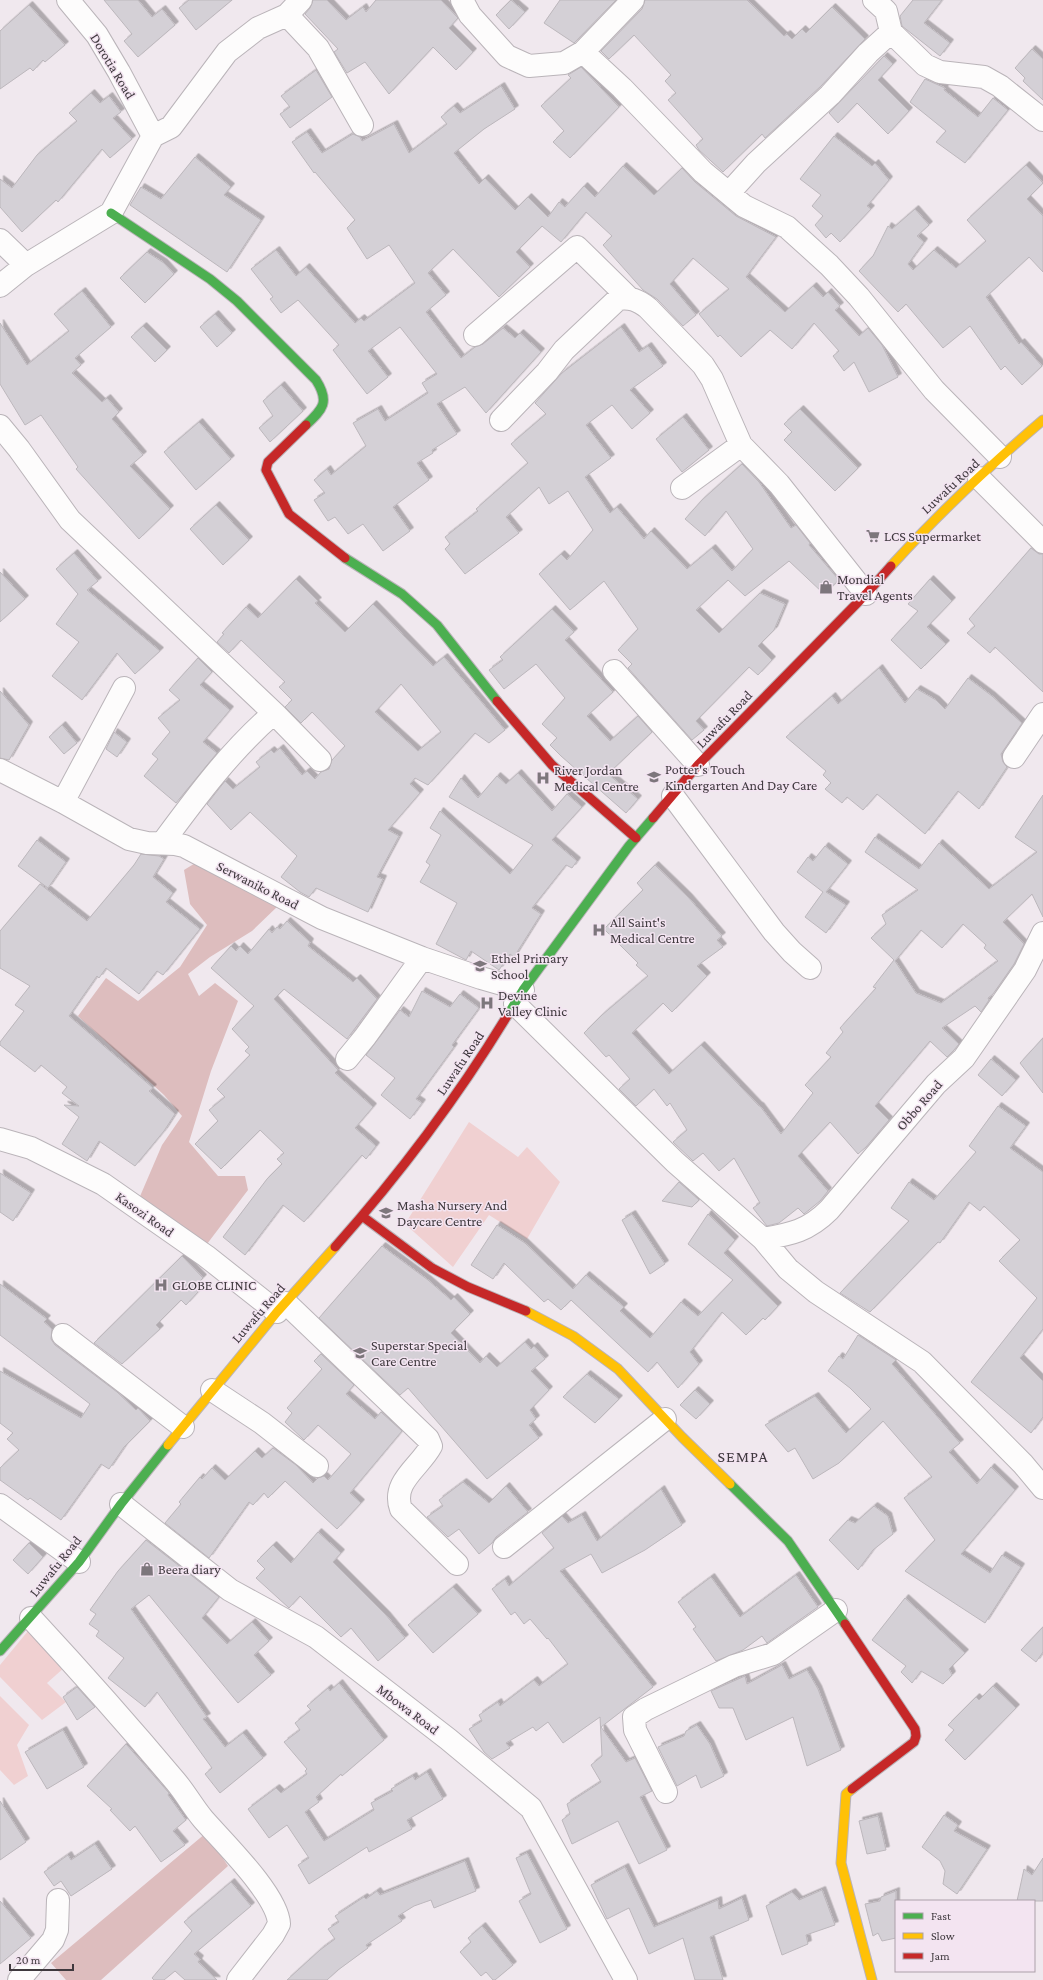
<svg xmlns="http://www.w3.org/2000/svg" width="1043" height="1980" font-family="'Crimson Pro',serif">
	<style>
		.green { fill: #f0d0d1 }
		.forest { fill: #ddbdbe }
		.building { fill: #d4d0d6; stroke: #bcb7bc; fill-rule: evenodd; filter: url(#shadow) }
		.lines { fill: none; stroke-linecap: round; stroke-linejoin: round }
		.street-casing { stroke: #bab4b9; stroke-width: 24 }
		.fast-casing { stroke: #bab4b9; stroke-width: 11 }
		.slow-casing { stroke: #bab4b9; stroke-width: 11 }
		.jam-casing { stroke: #bab4b9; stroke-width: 11 }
		.street { stroke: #fdfcfc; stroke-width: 22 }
		.fast { stroke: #4caf50; stroke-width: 9 }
		.slow { stroke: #ffc107; stroke-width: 9 }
		.jam { stroke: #c62828; stroke-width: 9 }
		.labels { text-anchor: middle; stroke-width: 3; stroke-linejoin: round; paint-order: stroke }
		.street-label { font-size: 14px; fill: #3f393e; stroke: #f3e4f1 }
		.poi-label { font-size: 14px; fill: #3f393e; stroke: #f3e4f1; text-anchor: start }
		.quarter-label { font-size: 16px; letter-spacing: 1px; fill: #3f393e; stroke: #f3e4f1 }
	</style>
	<defs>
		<filter id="shadow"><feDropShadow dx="3.5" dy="-3.5" stdDeviation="0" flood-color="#0004"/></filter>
	</defs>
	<rect width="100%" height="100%" fill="#f0e8ee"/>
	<path class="green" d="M469 1122 518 1157 527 1147 560 1182 527 1239 489 1215 453 1267 405 1224Z
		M28 1631 65 1667 47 1683 66 1702 42 1720 0 1677V1665Z
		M0 1696 29 1725 17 1745 28 1776 14 1785 0 1770Z"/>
	<path class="forest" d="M197 862 279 905 252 931 210 957 188 974 199 996 215 983 238 1001 211 1071 189 1142 218 1176H245L248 1190 207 1244 138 1201 162 1145 182 1116 164 1095 78 1016 106 978 138 1001 180 967 207 925 190 904 184 870Z
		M206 1833 228 1866 101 1980H66L51 1963Z"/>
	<path class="building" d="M104 0H138L152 17 162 9 175 25 138 57 124 41 132 34Z
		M189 0H232L196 30 179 8Z
		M313 0H327L346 20 363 7 366 12 376 0H441L458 18 449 28 473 52 456 70 433 47 389 94 365 62 347 73 334 52 338 49 305 14 310 8Z
		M511 0 525 12 509 29 496 15Z
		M560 0H616L574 43 544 23Z
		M645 0H747L784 36 787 34 792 39 802 29 806 33 832 7 865 39 821 86 765 138 762 134 723 172 699 150 696 145 703 139 668 100 676 93 665 81 671 75 634 35 609 59 601 51 642 9Z
		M913 0H942L924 23 950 43 940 56 902 26 900 16Z
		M29 5 65 45 45 62 43 60 33 71 30 68 0 89V31Z
		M1032 49 1043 59V100L1023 81 1025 78 1015 68Z
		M884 56 893 64 878 80 909 111 888 134 857 103 838 123 829 113Z
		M581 67 619 107 570 158 553 142 564 131 541 106 571 78 568 75Z
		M316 70 332 97 290 128 280 114 290 107 281 96Z
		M925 79 945 88 944 90 978 117 993 98 1008 110 965 163 936 142 946 131 910 102Z
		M501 86 515 109 484 129 454 153 479 184 485 178 515 210 528 197 548 217 559 202 565 207 584 186 595 197 623 166 654 195 682 168 695 182 736 216 776 237 746 277 785 312 813 286 823 297 828 292 840 306 835 310 859 336 868 328 882 345 898 377 869 392 854 362 844 371 833 356 839 351 814 323 792 349 770 330 741 357 720 335 718 337 699 314 729 289 693 258 670 284 696 315 683 326 657 299 643 290 603 245 612 236 586 212 561 242 542 226 516 252 530 267 499 297 453 249 428 273 446 295 426 312 461 358 475 347 483 344 503 328 515 338 520 333 541 352 486 413 465 387 437 404 457 434 432 450 433 453 417 463 429 480 393 507 410 531 383 551 363 524 348 534 335 517 328 521 314 500 325 493 314 480 327 469 331 475 366 446 353 423 378 409 385 421 428 393 422 383 437 374 400 327 368 351 388 377 367 394 333 350 339 345 298 300 281 313 270 299 273 297 251 269 276 250 296 276 306 267 355 323 361 318 364 321 415 283 389 245 367 259 347 228 355 220 315 172 314 173 292 142 307 132 322 153 353 134 360 137 362 141 394 124 409 153 447 124 441 117 454 106 460 113Z
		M91 93 100 103 109 96 121 112 113 118 132 139 110 158 102 149 58 202 56 200 22 232 0 207V179L12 188 37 155 77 121 69 113Z
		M834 136 872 166 875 163 889 180 867 206 871 209 840 242 831 233 826 238 815 225 823 216 812 206 821 195 800 179Z
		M195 157 231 187 224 195 261 220 227 272 130 205 141 187 161 199Z
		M1026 165 1043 183 1027 199 1043 216V272L1029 257 986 297 1019 344 1021 342 1042 366 1022 385 1005 366 1001 370 970 326 943 348 906 304 898 312 859 271 873 256 888 226 892 229 915 209 929 225 917 236 924 242 908 264 913 270 934 250 956 268 986 241 967 220Z
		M147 252 164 263 174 274 145 303 120 278Z
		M82 291 111 327 75 358 81 365 72 373 102 402 107 398 119 412 112 419 143 455 130 466 170 509 139 539 76 469 78 467 41 415 25 425 0 384V323L27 365 69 331 54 314Z
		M215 314 232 333 217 347 200 327Z
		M143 326 167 350 155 362 131 337Z
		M621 327 639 352 648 346 663 366 630 390 650 413 632 429 612 405 586 425 611 458 585 477 610 513 617 507 644 539 651 531 687 569 712 548 732 571 753 549 726 511 705 536 685 519 702 500 742 464 759 482 791 528 796 525 810 543 809 545 839 580 824 594 789 561 745 596 728 580 696 610 719 633 760 593 785 604 774 630 758 646 772 660 758 675 749 667 696 721 704 730 692 740 628 668 632 664 618 650 638 629 604 581 570 610 539 574 561 554 567 560 593 530 568 491 549 504 539 487 506 517 519 533 465 574 445 549 450 544 445 537 478 511 476 509 528 463 511 444 546 414 535 403 562 373Z
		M281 385 303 411 270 442 259 428 273 416 263 401Z
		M800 409 858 468 835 491 784 440 792 432 784 424Z
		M683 417 709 450 682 472 656 439Z
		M199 422 231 459 196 490 164 452Z
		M216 505 249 540 223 565 190 529Z
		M1031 548 1039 554H1043V692L995 647 990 653 967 633 975 626 969 619Z
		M74 553 98 581 87 590 160 651 135 674 117 653 82 700 52 676 79 642 56 624 78 594 56 569Z
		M0 572 25 599 0 622Z
		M296 579 318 601 315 603 345 632 373 604 433 666 444 657 505 730 489 743 475 733 428 785 415 778 410 784 420 793 388 830 399 836 377 877 383 879 368 912 316 888 309 897 300 892 281 877 297 856 250 812 231 830 207 804 225 781 233 789 260 767 256 762 271 750 274 753 280 748 302 775 307 771 315 779 321 772 329 769 332 760 345 746 312 712 301 723 285 707 292 700 279 687 285 682 241 640 229 653 217 642 224 634 222 633 246 607 258 618ZM401 684 441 732 418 751 375 712Z
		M930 579 952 601 927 627 946 644 921 669 891 640 918 611 908 604Z
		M552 609 574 632 565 640 613 692 587 716 610 741 638 716 652 732 608 774 638 799 626 813 561 756 550 745 557 738 542 724 565 698 536 664 504 689 489 670 503 660 500 657Z
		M198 658 212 672 200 685 230 710 203 742 217 753 176 803 144 776 158 759 152 754 170 732 158 718 180 700 169 690Z
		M879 668 905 703 917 689 936 700 945 709 968 678 992 696 1022 723 1001 754 1003 762 1007 767 979 809 958 791 925 834 877 794 863 810 847 797 842 803 825 789 831 783 823 775 826 771 786 737 832 696 838 704Z
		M0 691 29 725 9 760 0 758Z
		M62 725 77 743 64 754 49 737Z
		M114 732 127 742 117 757 106 749Z
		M518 773 552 811 567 794 582 807 552 840 577 861 572 868 566 865 532 908 541 914 514 957 510 954 499 970 471 951 466 960 436 944 457 903 420 882 430 865 426 862 441 835 430 828 440 811 510 874 533 845 449 797 461 778 478 798 497 776 506 784Z
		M1043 795V917L1032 894 1003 922 1024 944 1014 964 993 994 988 998 989 1000 981 1012 975 1006 942 1028 959 1044 954 1050 947 1057 930 1041 875 1106 889 1120 866 1147 858 1154 830 1122 798 1156 828 1191 820 1201 804 1214 798 1208 779 1223 767 1226 753 1208 760 1203 734 1158 719 1171 703 1153 693 1161 673 1142 687 1130 670 1103 667 1106 654 1089 636 1106 619 1089 630 1079 609 1055 606 1057 584 1033 602 1015 648 976 636 965 638 963 604 929 643 890 637 883 655 865 688 897 722 936 717 940 723 947 697 966 707 976 672 1012 663 1003 632 1033 669 1074 701 1045 759 1106H760L781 1134 813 1093 805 1085 831 1057 826 1053 843 1032 840 1028 876 988 873 987 894 960 871 938 886 924 882 915 918 890 865 852 875 837 919 869 939 843 989 889 1037 852 1015 837ZM963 924 986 945 984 948 998 961 941 1003 916 993 895 961 921 930 942 948Z
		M37 840 66 862 48 888 18 866Z
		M825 846 848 864 826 892 846 905 826 933 805 917 823 892 797 872 808 857 813 861Z
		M141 854 159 856 164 859 153 877 173 893 166 902 200 929 163 975 157 971 139 994 106 968 99 978 97 976 69 1016 153 1088 149 1091 175 1114 164 1131 135 1166 99 1141 87 1161 62 1144 79 1117 64 1105 79 1106 62 1093 67 1087 41 1065 35 1072 0 1045V1042L24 1011 15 1005 30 986 0 968V931L40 884 87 921 134 865Z
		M287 921 310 942 308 946 353 982 357 978 377 999 347 1039 284 989 274 999 338 1070 335 1073 373 1107 355 1128 376 1146 366 1159 362 1155 304 1222 283 1205 245 1255 223 1237 267 1179 282 1164 277 1159 284 1153 260 1130 221 1169 195 1144 218 1121 209 1110 225 1097 217 1089 250 1055 245 1051 249 1047 232 1029 254 1006 211 968 231 946 236 951 240 946 248 954 269 929 272 933 277 927 280 929Z
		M422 991 450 1007 460 994 479 1008 452 1045 454 1047 416 1099 422 1103 410 1119 381 1095 395 1078 366 1055 400 1010 409 1017Z
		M1043 1038V1093L1020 1063Z
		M991 1059 1016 1080 1002 1096 978 1075Z
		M998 1106 1026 1126 1010 1148 1043 1172V1329L1020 1358 1043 1381V1417L1031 1433 971 1382 1037 1298 999 1261 1020 1240 984 1206 980 1211 969 1202 940 1243 938 1242 870 1312 840 1293 909 1221 891 1208 909 1182 934 1200 976 1152 969 1146Z
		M0 1173 31 1193 13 1221 0 1212Z
		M679 1182 699 1200 692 1207 662 1201Z
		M632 1214 665 1264 650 1274 622 1220Z
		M708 1214 735 1240 724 1253 778 1306 765 1320 763 1318 746 1335 722 1312 690 1352 699 1364 678 1388 657 1362 648 1372 571 1300 561 1310 548 1299 544 1302 504 1263 493 1279 471 1265 497 1225 525 1243 573 1289 586 1275 624 1307 620 1311 650 1338 681 1302 698 1316 733 1280 688 1244Z
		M382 1246 428 1280 451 1300 454 1297 470 1314 451 1333 480 1363 486 1356 497 1367 525 1342 531 1349 534 1346 545 1359 531 1371 549 1390 530 1410 536 1419 529 1425 539 1438 487 1479 408 1388 400 1395 319 1318Z
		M182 1256 203 1278 194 1287 198 1292 186 1305 181 1300 156 1325 160 1329 122 1364 94 1343Z
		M0 1284 47 1319 44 1322 52 1329 51 1339 55 1345 117 1392 136 1410 138 1408 150 1421 124 1447 109 1469 101 1464 61 1520 30 1498 28 1500 0 1480V1468L19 1450 7 1439 13 1433 0 1423V1371L81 1418 90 1404 0 1335Z
		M858 1335 896 1360 892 1364 960 1443 949 1452 977 1484 991 1467 1015 1490 961 1554 990 1573 1002 1555 1021 1567 985 1623 905 1571 935 1540 904 1498 932 1477 883 1421 839 1463 813 1479 795 1448 788 1452 765 1425 815 1396 846 1433 871 1409 850 1388 828 1371 839 1356 843 1359Z
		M321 1354 354 1385 346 1394 375 1419 381 1412 402 1431 350 1493 361 1503 337 1529 285 1481 268 1498 264 1493 253 1505 249 1502 209 1558 165 1523 181 1504 179 1502 200 1477 202 1479 212 1468 225 1480 255 1451 262 1458 273 1448 296 1465 313 1483 318 1478 324 1476 328 1480 351 1454 318 1425 304 1440 285 1422 292 1413 287 1408 322 1369 314 1361Z
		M587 1374 619 1399 595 1423 563 1397Z
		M695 1390 710 1404 696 1419 680 1405Z
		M463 1482 489 1503 506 1486 528 1512 496 1537 492 1543 479 1554 459 1529 448 1537 427 1517 443 1506 439 1500Z
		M661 1489 682 1525 645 1550 602 1573 591 1554 560 1571 653 1687 601 1727 626 1762 635 1758 652 1791 640 1797 667 1850 639 1864 618 1821 572 1844 562 1820 570 1814 567 1804 601 1782 591 1765 602 1756 600 1717 563 1743 548 1722 536 1731 533 1727 506 1743 510 1748 492 1759 484 1752 469 1729 482 1721 479 1715 498 1702 500 1706 534 1680 539 1686 568 1664 548 1638 547 1639 530 1619 524 1624 515 1612 511 1615 492 1589 505 1579 509 1586 554 1548 542 1533 562 1516 568 1523 582 1515 597 1541Z
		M874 1506 888 1516 893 1534 873 1550 858 1570 829 1540 848 1520 855 1523Z
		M318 1532 341 1553 333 1562 386 1615 405 1638 378 1661 351 1628 341 1637 300 1596 289 1608 256 1578 265 1569 257 1561 273 1545 291 1563Z
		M146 1540 219 1597 202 1618 227 1644 252 1622 269 1641 254 1655 271 1675 238 1703 149 1595 131 1609 207 1717 203 1719 225 1747 243 1733 263 1758 220 1793 205 1774 212 1768 157 1692 145 1707 108 1678 124 1658 96 1636 99 1631 89 1624 96 1614 90 1610 118 1571Z
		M29 1543 43 1557 28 1574 13 1560Z
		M796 1575 818 1607 767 1643 762 1636 743 1650 716 1661 693 1629 696 1627 678 1602 711 1577 740 1617Z
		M453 1587 478 1614 433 1653 408 1625Z
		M905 1598 965 1653 949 1669 952 1675 943 1684 921 1671 912 1683 901 1672 906 1666 872 1640Z
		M1043 1627V1652L1036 1662 1021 1650Z
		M782 1665 789 1679 807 1670 818 1689 841 1750 807 1766 793 1717 746 1740 733 1708H719L711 1691 745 1676 747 1684Z
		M339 1683 384 1740 342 1776 341 1774 316 1797 319 1802 305 1812 324 1841 374 1810 371 1803 393 1791 391 1789 413 1776 415 1780 427 1772 443 1799 407 1820 412 1829 369 1852 367 1847 309 1884 298 1865 309 1858 287 1825 269 1838 248 1809 276 1788 281 1793 307 1774 305 1771 307 1769 284 1742 300 1730 295 1723 311 1710 307 1706 328 1688 330 1691Z
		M993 1686 1016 1708 965 1760 945 1740 954 1730 948 1725 976 1697 979 1700Z
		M77 1687 95 1707 77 1720 63 1697Z
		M697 1725 710 1744 724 1776 701 1788 696 1775 677 1786 658 1747 684 1736 686 1731Z
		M63 1730 84 1767 47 1789 25 1752Z
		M126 1744 169 1793 168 1795 186 1820 173 1831 185 1845 161 1862 135 1826 130 1831 110 1810 112 1809 87 1786Z
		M0 1801 26 1842 0 1860Z
		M944 1815 958 1825 954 1831 987 1849 957 1894 943 1884 945 1871 940 1861 922 1847Z
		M878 1816 886 1850 867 1854 859 1821Z
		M95 1844 112 1869 71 1896 61 1881 54 1886 44 1872 68 1855 71 1860Z
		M527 1853 567 1929 540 1943 519 1901 531 1894 516 1858Z
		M1043 1858V1901H1017L1024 1869 1032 1875Z
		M465 1861 476 1891 434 1908 431 1900 414 1906 398 1916 402 1921 366 1945 368 1948 338 1970 327 1980H287L320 1950 335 1939 328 1929 339 1922 335 1916 364 1897 366 1899 377 1891 380 1895Z
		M625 1867 654 1927 718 1900 719 1909 742 1898 749 1920 710 1937 723 1980H695L683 1938 649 1954 629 1908 607 1919 591 1885Z
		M231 1882 251 1906 194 1954 200 1959 198 1962 217 1980H185L175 1971 164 1980H154L152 1978 192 1931 184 1922Z
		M822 1890 835 1925 806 1935 808 1944 782 1955 766 1906 792 1892 799 1900Z
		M896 1891V1938L882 1941 878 1933 873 1936 865 1904 880 1901 881 1897Z
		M0 1901 31 1938 0 1964Z
		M482 1926 513 1965 495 1980H493L486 1972 481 1976 460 1952 471 1942 468 1938Z"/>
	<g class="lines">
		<g class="street-casing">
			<path id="street" d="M68 0 97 35 119 72 153 136
				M462 0 470 15 507 56 529 66 564 63 583 52 622 88 703 172 744 206 787 227 829 265 859 297 934 390 1000 457
				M874 0 886 11 891 32 925 65 940 72 984 77 1000 86 1043 120
				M287 15 318 48 362 125
				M583 52 633 0
				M729 193 756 163 830 95 868 53 891 32
				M0 240 26 265
				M0 286 26 265 111 213 153 136 171 127 227 52 258 28 287 15 301 0
				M475 335 577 247 628 297
				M501 420 547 372 564 350 618 299C630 297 638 300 648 308L703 365 712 379 741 445 779 484 866 594
				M0 426 19 449 70 520 274 713
				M979 478 1043 542
				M682 488 741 445
				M614 671 698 765
				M1014 757 1043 714
				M0 770 63 802 129 839 147 843 175 844 184 846 322 918 422 958 481 978 523 990
				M673 796 774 932 792 952 810 968
				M63 802 124 688
				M163 842C197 796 230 751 274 713L320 760
				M515 1004 675 1162 763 1239 788 1269 816 1292 922 1362 1023 1464 1043 1488
				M347 1059 365 1037 422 958
				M0 1139 31 1148 103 1184 206 1256 277 1312
				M763 1239C791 1234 808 1231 829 1210L936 1084 964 1058 1025 970 1043 933
				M286 1303 428 1439 431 1446C420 1467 391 1482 401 1509L457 1564
				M63 1335 183 1427
				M212 1390 262 1423 317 1466
				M121 1504 230 1590 316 1637 448 1739 531 1808 626 1980
				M0 1505 79 1562
				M504 1547 665 1419
				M31 1618C81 1672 129 1726 176 1782 186 1794 193 1807 203 1819 222 1841 278 1895 279 1924L273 1935 238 1980
				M666 1792 635 1730 634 1717 646 1709 734 1666 773 1654 836 1610
				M19 1980 53 1940 57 1930 58 1900"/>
		</g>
		<g class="fast-casing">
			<path id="fast" d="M111 213 210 279 237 301 316 380C330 402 323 409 306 425
				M345 558 402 594 437 625 497 701
				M507 1016 523 990 629 846 653 818
				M730 1484 788 1541 845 1624
				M0 1651 79 1562 121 1504 168 1445"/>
		</g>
		<g class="slow-casing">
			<path id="slow" d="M891 566C938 514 989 466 1043 420
				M526 1311 573 1336 618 1369 682 1437 730 1484
				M168 1445 277 1312 335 1247
				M852 1789 846 1794 841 1863 872 1980"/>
		</g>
		<g class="jam-casing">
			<path id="jam" d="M306 425 268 462 266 470 289 514 345 558
				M497 701 552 765 636 838
				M653 818 698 765 866 594 891 566
				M362 1216 432 1268 468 1287 526 1311
				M335 1247C399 1175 457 1098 507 1016
				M845 1624 915 1729 916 1736 914 1742 852 1789"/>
		</g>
		<use href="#street" class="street"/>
		<use href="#fast" class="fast"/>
		<use href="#slow" class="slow"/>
		<use href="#jam" class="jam"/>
	</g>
	<defs>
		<g id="supermarket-bare" transform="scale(1.08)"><path d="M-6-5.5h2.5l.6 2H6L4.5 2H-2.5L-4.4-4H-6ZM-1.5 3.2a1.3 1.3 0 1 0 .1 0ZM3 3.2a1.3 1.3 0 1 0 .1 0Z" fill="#7d767c" stroke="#f3e4f1" stroke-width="2.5" paint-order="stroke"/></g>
		<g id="shop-bare" transform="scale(1.08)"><path d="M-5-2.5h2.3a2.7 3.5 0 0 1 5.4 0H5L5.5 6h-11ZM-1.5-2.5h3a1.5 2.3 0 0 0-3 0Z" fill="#7d767c" stroke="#f3e4f1" stroke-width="2.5" paint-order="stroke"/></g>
		<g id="school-bare" transform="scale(1.08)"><path d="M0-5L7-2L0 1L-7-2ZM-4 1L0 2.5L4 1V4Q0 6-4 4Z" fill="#7d767c" stroke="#f3e4f1" stroke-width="2.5" paint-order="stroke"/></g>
		<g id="hospital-bare" transform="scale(1.08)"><path d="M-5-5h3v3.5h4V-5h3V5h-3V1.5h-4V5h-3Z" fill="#7d767c" stroke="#f3e4f1" stroke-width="2.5" paint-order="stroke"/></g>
	</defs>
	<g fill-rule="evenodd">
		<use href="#supermarket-bare" x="873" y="536"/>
		<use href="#shop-bare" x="826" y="587"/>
		<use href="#school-bare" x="654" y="777"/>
		<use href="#hospital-bare" x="543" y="778"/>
		<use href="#hospital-bare" x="599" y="930"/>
		<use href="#school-bare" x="480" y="966"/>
		<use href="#hospital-bare" x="487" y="1003"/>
		<use href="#school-bare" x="386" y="1213"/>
		<use href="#hospital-bare" x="161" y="1285"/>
		<use href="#school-bare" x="360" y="1353"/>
		<use href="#shop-bare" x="147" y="1569"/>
	</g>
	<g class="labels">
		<g class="street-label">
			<text transform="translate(113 66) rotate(59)" y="5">Dorotia Road</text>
			<text transform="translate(950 486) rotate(-43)" y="5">Luwafu Road</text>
			<text transform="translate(724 719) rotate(-46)" y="5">Luwafu Road</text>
			<text transform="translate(258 885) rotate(27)" y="5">Serwaniko Road</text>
			<text transform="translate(460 1063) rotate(-56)" y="5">Luwafu Road</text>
			<text transform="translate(919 1105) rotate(-49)" y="5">Obbo Road</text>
			<text transform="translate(145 1214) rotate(35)" y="5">Kasozi Road</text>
			<text transform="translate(258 1313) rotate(-49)" y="5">Luwafu Road</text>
			<text transform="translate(55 1566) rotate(-51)" y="5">Luwafu Road</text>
			<text transform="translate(408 1709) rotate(37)" y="5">Mbowa Road</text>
		</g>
		<g class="poi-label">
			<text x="884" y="541">LCS Supermarket</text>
			<text x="837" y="584">Mondial<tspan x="837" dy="16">Travel Agents</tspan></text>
			<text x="665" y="774">Potter's Touch<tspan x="665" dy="16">Kindergarten And Day Care</tspan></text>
			<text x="554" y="775">River Jordan<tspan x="554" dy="16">Medical Centre</tspan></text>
			<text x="610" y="927">All Saint's<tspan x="610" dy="16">Medical Centre</tspan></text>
			<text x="491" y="963">Ethel Primary<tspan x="491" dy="16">School</tspan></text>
			<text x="498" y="1000">Devine<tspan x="498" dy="16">Valley Clinic</tspan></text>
			<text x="397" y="1210">Masha Nursery And<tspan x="397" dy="16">Daycare Centre</tspan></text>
			<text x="172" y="1290">GLOBE CLINIC</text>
			<text x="371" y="1350">Superstar Special<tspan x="371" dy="16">Care Centre</tspan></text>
			<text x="158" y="1574">Beera diary</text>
		</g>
		<g class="quarter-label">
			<text x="743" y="1462">SEMPA</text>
		</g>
	</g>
	<rect x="895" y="1900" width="140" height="72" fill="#f3e4f1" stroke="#aba0a9"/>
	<rect x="903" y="1913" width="20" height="6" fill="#4caf50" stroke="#aba0a9"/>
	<text x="931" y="1920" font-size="12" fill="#3f393e">Fast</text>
	<rect x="903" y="1933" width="20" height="6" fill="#ffc107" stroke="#aba0a9"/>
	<text x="931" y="1940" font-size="12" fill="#3f393e">Slow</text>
	<rect x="903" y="1953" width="20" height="6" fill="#c62828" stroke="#aba0a9"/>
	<text x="931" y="1960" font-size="12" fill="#3f393e">Jam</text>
	<path d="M10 1964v6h63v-6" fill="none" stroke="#3f393e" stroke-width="2"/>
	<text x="16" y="1964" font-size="12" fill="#3f393e" stroke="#f3e4f1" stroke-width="3" paint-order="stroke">20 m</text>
</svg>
